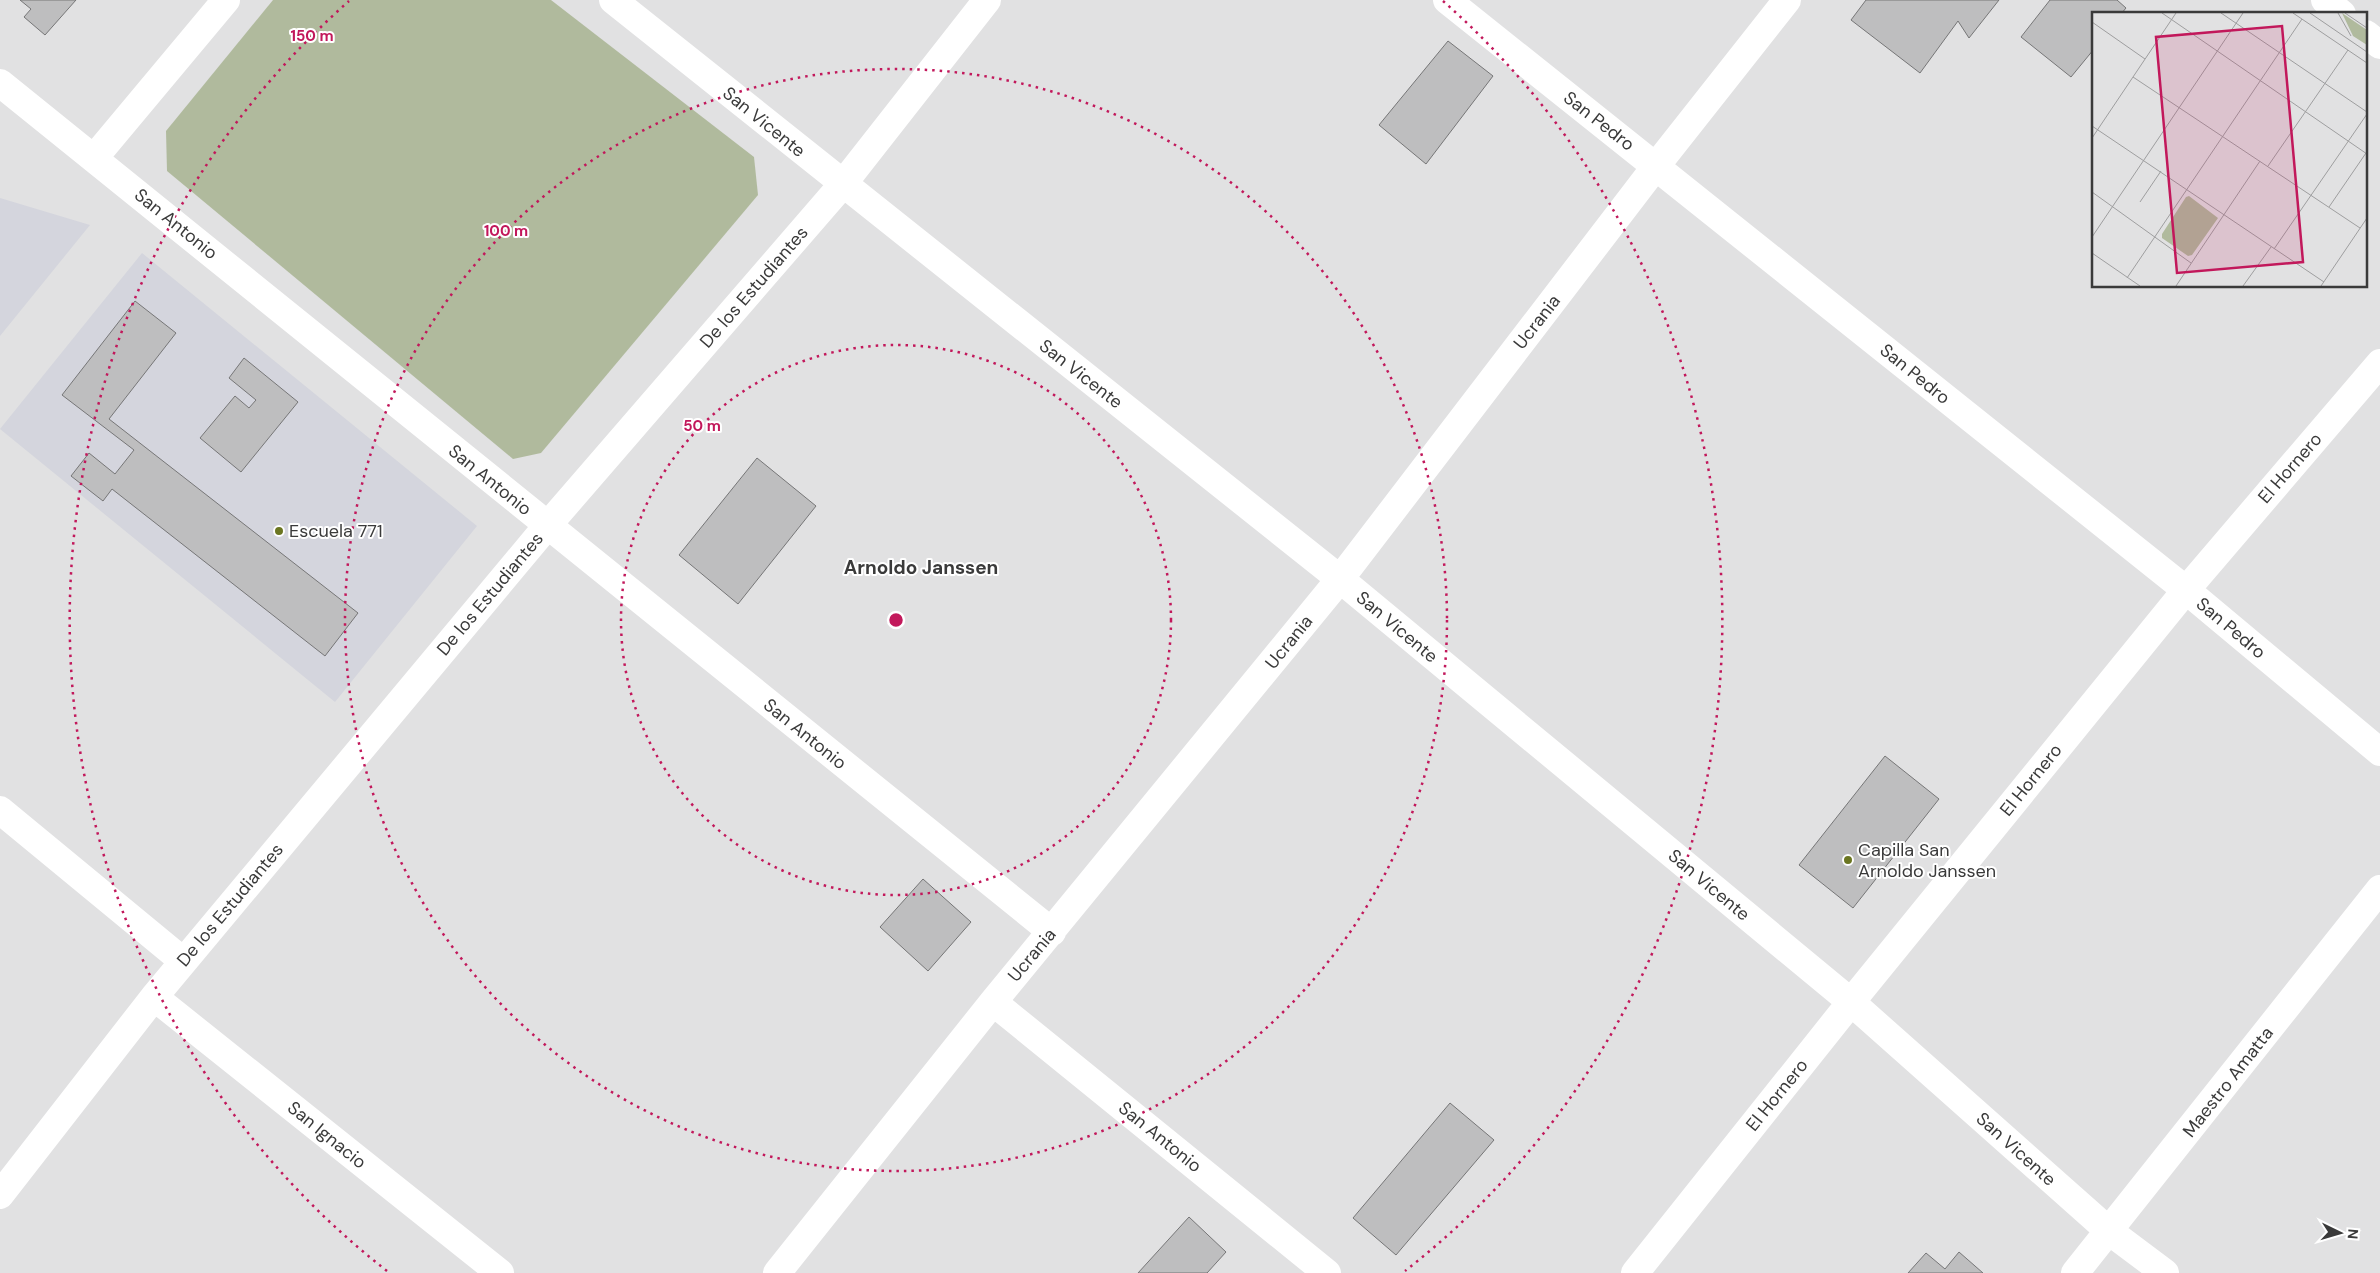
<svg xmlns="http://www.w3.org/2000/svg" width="2380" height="1273" font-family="'DM Sans',sans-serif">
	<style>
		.built { fill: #d4d5dd }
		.green { fill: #b0ba9d }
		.building { fill: #bebebf; stroke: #767677 }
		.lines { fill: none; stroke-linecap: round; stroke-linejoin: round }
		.minor { stroke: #fff; stroke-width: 28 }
		.ring { fill: none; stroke: #c2185b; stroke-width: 2.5; stroke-dasharray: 2.5 5 }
		.poi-dot { fill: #6b7621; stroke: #fff; stroke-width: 2 }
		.labels { text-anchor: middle; stroke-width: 4; stroke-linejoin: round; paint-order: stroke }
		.street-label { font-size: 18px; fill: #3a3a3a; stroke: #fff }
		.poi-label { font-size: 18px; fill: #3a3a3a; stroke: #fff; text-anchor: start }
		.neighbourhood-label { font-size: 19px; font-weight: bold; fill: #3a3a3a; stroke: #fff }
		.inset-road { fill: none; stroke: #9e9e9f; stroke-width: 1 }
		.view { fill: #c2185b; fill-opacity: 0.15; stroke: #c2185b; stroke-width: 2.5 }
		.inset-edge { fill: none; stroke: #3a3a3a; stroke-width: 2.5 }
		.centre { fill: #c2185b; stroke: #fff; stroke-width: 2.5 }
		.ring-label { font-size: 15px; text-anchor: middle; font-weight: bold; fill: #c2185b; stroke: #fff; stroke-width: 4; stroke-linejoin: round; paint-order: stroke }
	</style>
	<rect width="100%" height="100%" fill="#e1e1e2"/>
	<path class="built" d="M0 198 90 225 0 336Z
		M142 253 477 526 335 702 0 429Z"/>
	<path class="green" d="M273 0H551L754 157 758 195 541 453 513 459 167 171 166 131Z"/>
	<path class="building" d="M20 0H76L45 35 24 17 31 9Z
		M1866 0H1999L1969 38 1958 21 1920 73 1851 20Z
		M2050 0H2117L2126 8 2121 14H2094V49L2071 77 2021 37Z
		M1448 41 1493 76 1426 164 1379 125Z
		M135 301 176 333 109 419 358 613 325 656 112 489 103 501 71 476 89 453 115 474 134 450 62 395Z
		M244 358 298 402 241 472 200 438 235 396 249 408 256 400 229 378Z
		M757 458 816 506 738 604 679 555Z
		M1885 756 1939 799 1853 908 1799 865Z
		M923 879 971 922 928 971 880 927Z
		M1450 1103 1494 1140 1396 1255 1353 1218Z
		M1189 1217 1226 1252 1207 1273H1138Z
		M1959 1252 1983 1273H1908L1926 1253 1945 1269Z"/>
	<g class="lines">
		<path class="minor" d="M613 0 1340 579 1851 1002 2109 1231 2165 1273
			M1447 0 2186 590 2380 752
			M2325 0 2342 14
			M2366 34 2380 45
			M0 83 1052 932
			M94 158 226 0
			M0 810 183 961
			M154 997 500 1273
			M993 1002 1327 1273
			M0 1195 154 997 547 526 842 185 987 0
			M777 1273 993 1002 1340 579 1656 166 1787 0
			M1635 1273 1851 1002 2186 590 2380 363
			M2075 1273 2380 889"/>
	</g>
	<g class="ring">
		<circle cx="896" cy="620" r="275"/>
		<circle cx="896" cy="620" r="551"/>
		<path d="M387 1271A826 826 0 0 1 349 1M1443 1A826 826 0 0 1 1405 1271"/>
	</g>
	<g class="poi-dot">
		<circle cx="279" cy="531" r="5"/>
		<circle cx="1848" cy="860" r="5"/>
	</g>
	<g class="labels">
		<g class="street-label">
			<text transform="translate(1599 121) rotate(38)" y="6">San Pedro</text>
			<text transform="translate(764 122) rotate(39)" y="6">San Vicente</text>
			<text transform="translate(176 224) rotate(39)" y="6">San Antonio</text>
			<text transform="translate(754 287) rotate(-49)" y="6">De los Estudiantes</text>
			<text transform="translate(1537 322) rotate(-52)" y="6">Ucrania</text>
			<text transform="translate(1081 374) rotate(38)" y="6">San Vicente</text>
			<text transform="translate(1915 374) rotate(39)" y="6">San Pedro</text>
			<text transform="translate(2290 468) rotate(-49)" y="6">El Hornero</text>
			<text transform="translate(490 480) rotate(39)" y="6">San Antonio</text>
			<text transform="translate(490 594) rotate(-50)" y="6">De los Estudiantes</text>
			<text transform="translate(1397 627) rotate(40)" y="6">San Vicente</text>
			<text transform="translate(2231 628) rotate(40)" y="6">San Pedro</text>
			<text transform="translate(1289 642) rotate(-51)" y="6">Ucrania</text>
			<text transform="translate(805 734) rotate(39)" y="6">San Antonio</text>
			<text transform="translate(2031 780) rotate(-51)" y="6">El Hornero</text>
			<text transform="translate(1709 885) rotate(40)" y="6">San Vicente</text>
			<text transform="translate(230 905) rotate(-50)" y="6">De los Estudiantes</text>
			<text transform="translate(1032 955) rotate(-50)" y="6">Ucrania</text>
			<text transform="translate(2228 1082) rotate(-52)" y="6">Maestro Amatta</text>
			<text transform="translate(1777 1095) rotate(-51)" y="6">El Hornero</text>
			<text transform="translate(327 1135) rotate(39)" y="6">San Ignacio</text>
			<text transform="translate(1160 1137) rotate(39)" y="6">San Antonio</text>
			<text transform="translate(2016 1149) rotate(42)" y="6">San Vicente</text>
		</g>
		<g class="poi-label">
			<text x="289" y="537">Escuela 771</text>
			<text x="1858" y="856">Capilla San<tspan x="1858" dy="21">Arnoldo Janssen</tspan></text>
		</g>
		<g class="neighbourhood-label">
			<text x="921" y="574">Arnoldo Janssen</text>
		</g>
	</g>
	<g transform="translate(2092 12)">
		<rect width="275" height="275" fill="#e1e1e2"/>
		<path d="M250 1 275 18V33L261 24ZM97 184 126 206 100 243 96 244 70 226V222L94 185Z" fill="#b0ba9d"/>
		<path class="inset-road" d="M70 1 275 142M129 1 275 100M201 1 275 51M218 1 275 40M246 1 259 24M253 1 275 16M0 10 53 47M41 65 268 216M0 114 232 270M0 126 84 1M176 154 256 38M0 180 99 251M48 190 69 159M237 195 274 141M0 225 151 1M182 237 275 102M0 241 48 274M35 266 210 7M84 274 168 149M151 274 179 235M229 274 275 206"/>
		<path class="view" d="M190 14 211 250 85 261 64 25Z"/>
		<rect width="275" height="275" class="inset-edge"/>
	</g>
	<circle cx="896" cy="620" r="8" class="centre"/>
	<g class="ring-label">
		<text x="312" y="41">150 m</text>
		<text x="506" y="236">100 m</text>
		<text x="702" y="431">50 m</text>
	</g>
	<g transform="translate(2340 1233) rotate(95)" stroke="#ffffff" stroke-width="4" paint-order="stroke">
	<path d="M0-4L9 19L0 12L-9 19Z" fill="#3a3a3a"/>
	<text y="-8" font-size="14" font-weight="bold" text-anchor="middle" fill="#3a3a3a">N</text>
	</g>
</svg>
